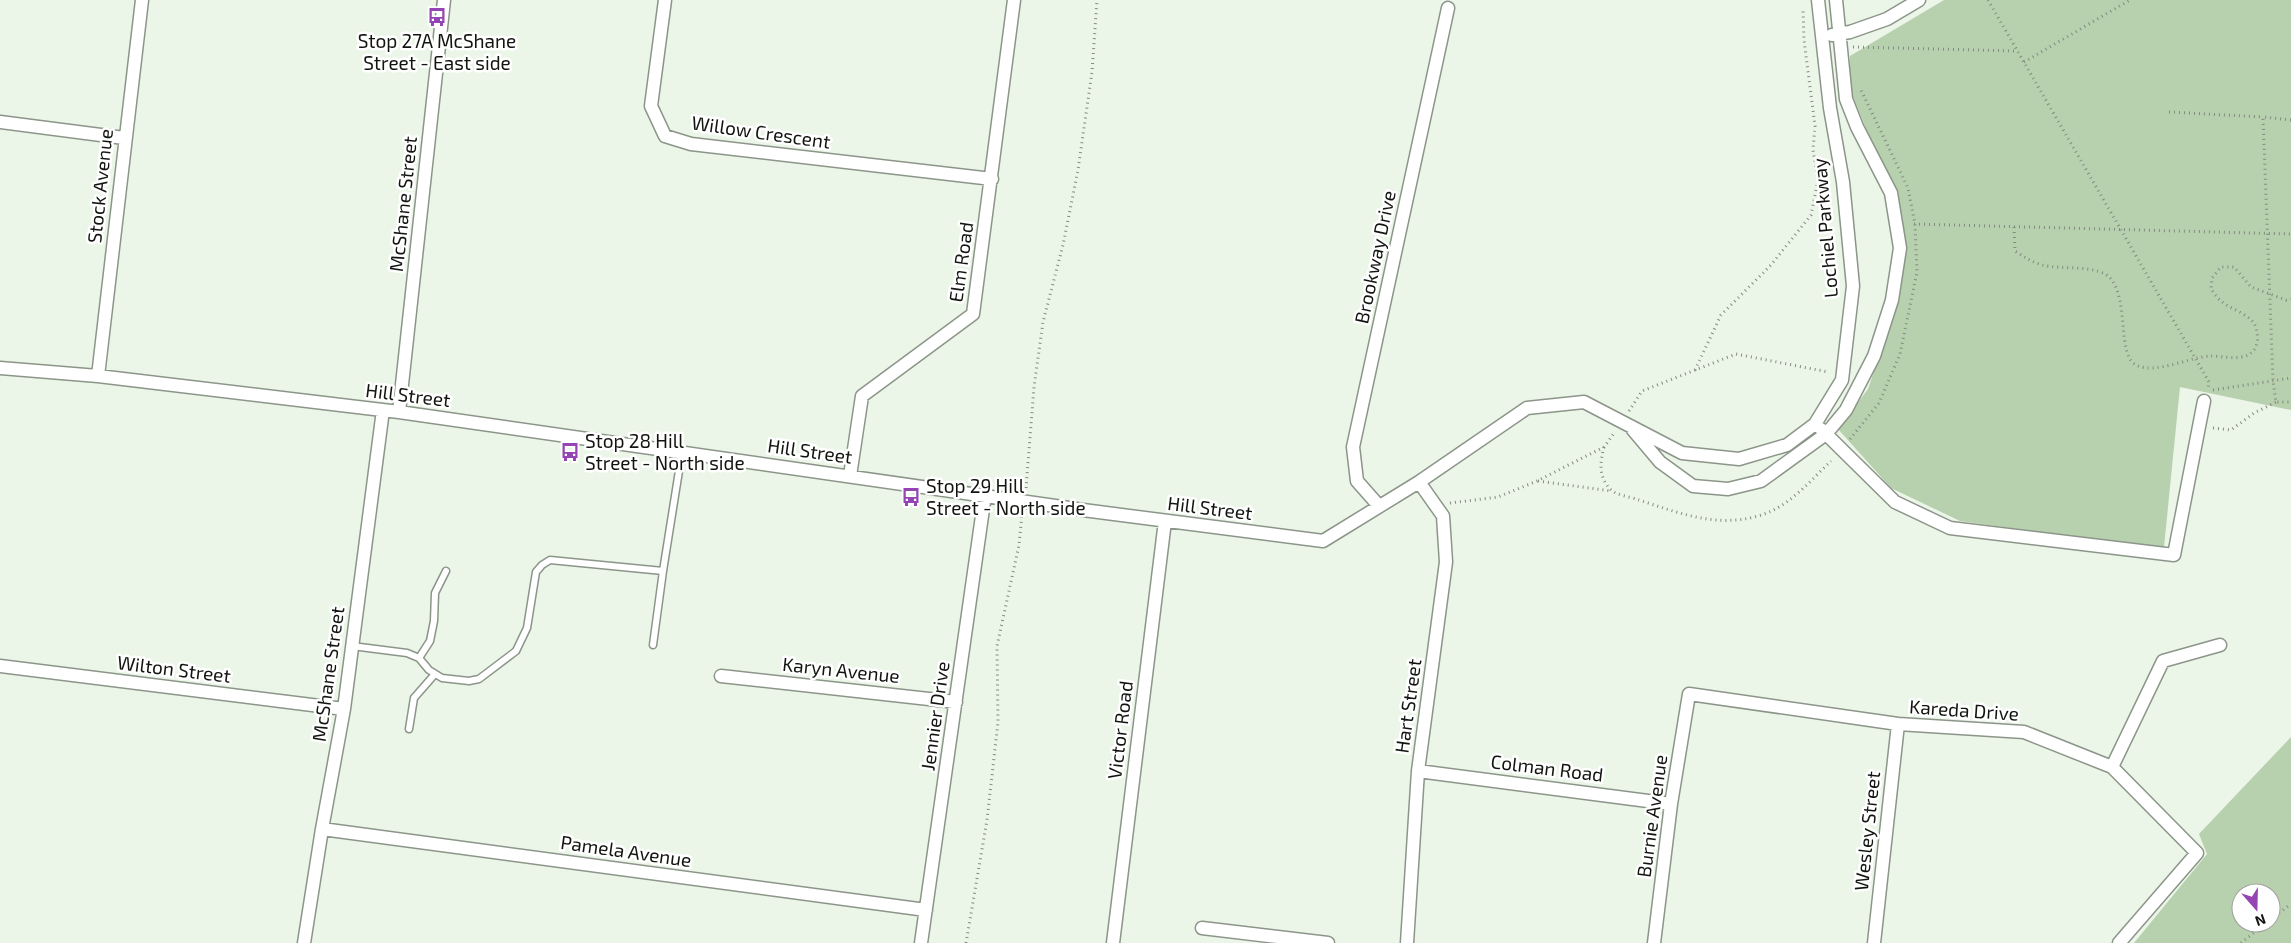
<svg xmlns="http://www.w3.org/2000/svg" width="2291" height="943" font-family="'Exo 2',sans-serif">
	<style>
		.green { fill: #b7d0ad; fill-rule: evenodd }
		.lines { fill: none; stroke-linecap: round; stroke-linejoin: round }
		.lane-casing { stroke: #8c9589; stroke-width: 9 }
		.street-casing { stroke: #8c9589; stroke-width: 15 }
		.path { stroke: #848b82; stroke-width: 3; stroke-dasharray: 1 4; stroke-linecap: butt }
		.lane { stroke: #fff; stroke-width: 6 }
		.street { stroke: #fff; stroke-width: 12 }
		.labels { text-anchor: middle; stroke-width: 5; stroke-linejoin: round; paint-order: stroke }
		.poi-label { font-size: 19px; fill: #11140f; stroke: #fff; text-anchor: start }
		.street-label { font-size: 19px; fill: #11140f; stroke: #fff }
	</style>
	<rect width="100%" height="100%" fill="#ebf5e8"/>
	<path class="green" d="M1944 0H2291V410L2180 387 2164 547 2082 538 1960 521 1891 488 1838 429 1868 389 1895 310 1905 238 1898 197 1874 148 1849 87 1850 56Z
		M2291 737V943H2134L2207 854 2199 834ZM2241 893H2271V923H2241Z"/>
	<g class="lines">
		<g class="lane-casing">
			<path id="lane" d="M653 645 663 571
				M352 646 407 653 419 658 429 670 442 678 469 681 479 679 516 651 527 628 536 572 542 565 550 560 663 571 682 452
				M419 658 430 641 434 621 435 593 446 571
				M409 729 414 698 435 674"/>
		</g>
		<g class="street-casing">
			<path id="street" d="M665 0 651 106 665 136 691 144 992 179
				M1832 35 1850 32 1887 19 1919 0
				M0 122 124 138
				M0 368 98 376 399 412 1083 510 1323 541 1419 482 1527 408 1584 402 1682 453 1739 459 1787 445 1815 424 1842 380 1853 286 1843 182 1830 108 1818 0
				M98 376 142 0
				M399 412 444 0
				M1821 429 1895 502 1950 528 2174 555 2204 401
				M1633 430 1660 462 1693 486 1728 489 1761 481 1826 434 1846 410 1874 356 1892 300 1900 248 1891 193 1857 127 1846 99 1836 0
				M850 476 862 396 973 314 1014 0
				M1379 506 1357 481 1353 447 1448 8
				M0 666 344 709
				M721 676 956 702
				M2112 767 2163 661 2220 645
				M1418 771 1671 804
				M322 829 926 910
				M1202 928 1328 943
				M304 943 322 829 344 709 383 410
				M921 943 985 495
				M1113 943 1165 521
				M1407 943 1418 771 1446 562 1443 516 1419 482
				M1654 943 1671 804 1689 694 1898 724 2024 732 2112 767 2197 853 2119 943
				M1874 943 1898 724"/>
		</g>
		<path class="path" d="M1988 0 2209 382 2208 388
			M1853 47 2017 51
			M2024 62 2130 0
			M2169 112 2263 117
			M2291 120 2263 117 2273 381 2276 402H2291
			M1914 224 2291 234
			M2014 227 2015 251C2024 257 2032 262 2042 265 2061 270 2099 264 2111 279 2129 301 2117 355 2136 365 2155 375 2189 357 2210 356 2221 356 2238 360 2248 355 2258 350 2259 338 2256 328 2252 314 2231 310 2221 301 2217 298 2214 293 2211 289L2212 278 2221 267H2234L2251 287 2286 300 2291 299
			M1695 370 1721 315 1771 265 1811 215 1818 180 1813 150 1815 126 1804 40 1803 8
			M2213 390 2291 378
			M1629 411 1642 391 1736 354 1828 372
			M2213 428 2231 430 2254 413 2276 402
			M1850 439 1879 403 1900 354 1917 272 1915 224 1908 188 1861 90
			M1604 447C1600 463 1598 476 1611 490 1616 495 1631 497 1639 500 1679 513 1716 528 1758 516 1788 508 1809 482 1831 461
			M1538 481 1611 491
			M1026 488 1034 387 1043 322 1063 245 1078 170 1092 72 1097 0
			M1450 503 1498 497 1537 481 1604 447 1615 432
			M2271 919 2291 904
			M966 943 987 820 998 722 997 646 1019 545 1022 514
			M2241 943 2266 923"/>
		<use href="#lane" class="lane"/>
		<use href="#street" class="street"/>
	</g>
	<defs>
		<g id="bus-bare" transform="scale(1.5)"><path d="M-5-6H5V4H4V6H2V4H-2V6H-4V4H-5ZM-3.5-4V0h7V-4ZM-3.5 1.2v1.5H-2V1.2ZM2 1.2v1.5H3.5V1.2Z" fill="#9444b3" stroke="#fff" stroke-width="2.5" paint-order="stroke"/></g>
	</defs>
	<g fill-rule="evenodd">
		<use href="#bus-bare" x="437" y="17"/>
		<use href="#bus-bare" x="570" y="452"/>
		<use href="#bus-bare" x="911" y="497"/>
	</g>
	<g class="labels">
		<g class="poi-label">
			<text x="437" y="48" text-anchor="middle">Stop 27A McShane<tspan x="437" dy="22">Street - East side</tspan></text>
			<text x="585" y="448">Stop 28 Hill<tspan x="585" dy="22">Street - North side</tspan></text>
			<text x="926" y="493">Stop 29 Hill<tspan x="926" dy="22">Street - North side</tspan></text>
		</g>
		<g class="street-label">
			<text transform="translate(761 132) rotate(8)" y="7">Willow Crescent</text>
			<text transform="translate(100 186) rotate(-84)" y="7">Stock Avenue</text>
			<text transform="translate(403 204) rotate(-84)" y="7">McShane Street</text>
			<text transform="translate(1825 228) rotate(-95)" y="7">Lochiel Parkway</text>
			<text transform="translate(1375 257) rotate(-78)" y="7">Brookway Drive</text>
			<text transform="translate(961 262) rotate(-82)" y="7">Elm Road</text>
			<text transform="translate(408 395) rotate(7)" y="7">Hill Street</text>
			<text transform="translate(810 451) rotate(8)" y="7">Hill Street</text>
			<text transform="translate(1210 508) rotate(7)" y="7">Hill Street</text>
			<text transform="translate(174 669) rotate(7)" y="7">Wilton Street</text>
			<text transform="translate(841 670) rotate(6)" y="7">Karyn Avenue</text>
			<text transform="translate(328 674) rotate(-82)" y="7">McShane Street</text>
			<text transform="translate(1408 706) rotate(-82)" y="7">Hart Street</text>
			<text transform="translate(1964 710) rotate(4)" y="7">Kareda Drive</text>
			<text transform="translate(935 716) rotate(-82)" y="7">Jennier Drive</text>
			<text transform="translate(1120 730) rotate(-83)" y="7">Victor Road</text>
			<text transform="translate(1547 768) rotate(7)" y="7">Colman Road</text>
			<text transform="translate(1652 816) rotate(-82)" y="7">Burnie Avenue</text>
			<text transform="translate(1867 831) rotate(-84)" y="7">Wesley Street</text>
			<text transform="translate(626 851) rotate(8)" y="7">Pamela Avenue</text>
		</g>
	</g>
	<g transform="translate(2256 908) rotate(160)"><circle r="24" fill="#ffffff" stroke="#a0a19f"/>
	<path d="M0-4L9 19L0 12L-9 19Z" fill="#9444b3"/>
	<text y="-8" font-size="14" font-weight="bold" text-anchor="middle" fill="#11140f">N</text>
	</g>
</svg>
